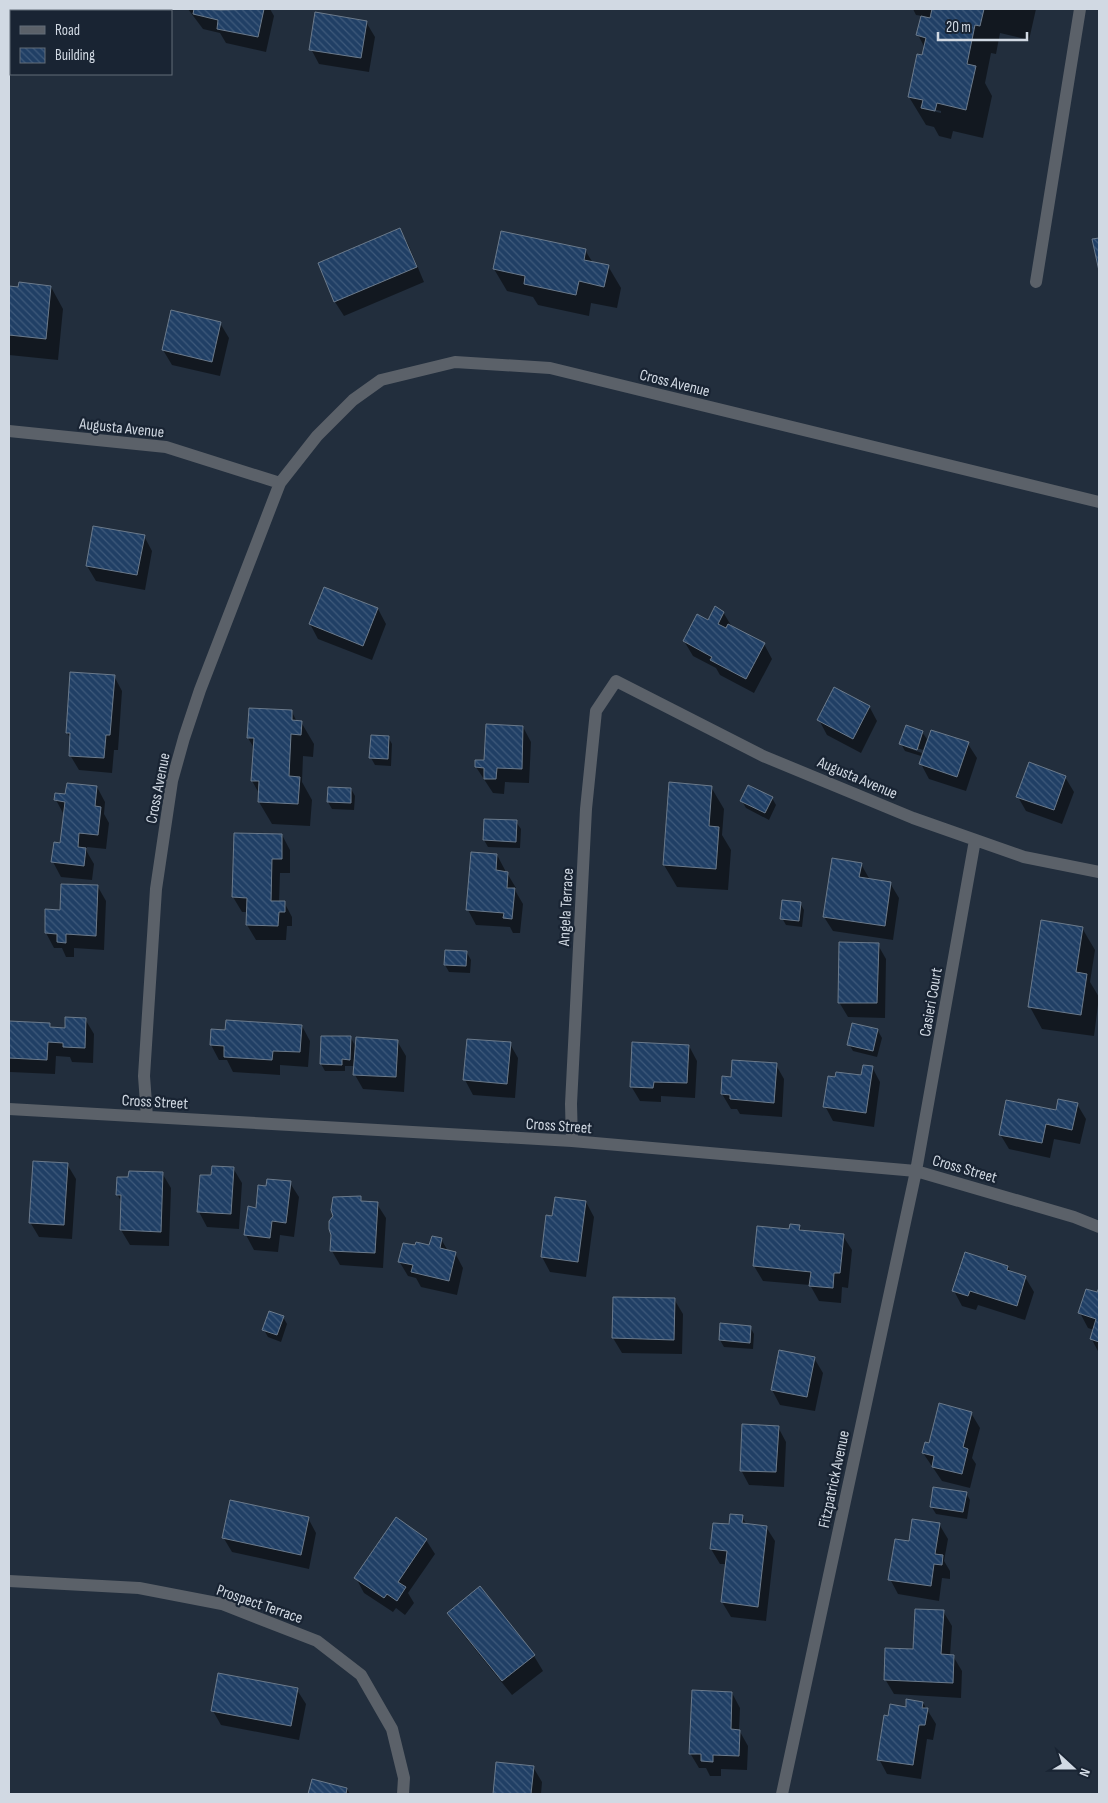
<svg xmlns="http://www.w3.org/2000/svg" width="1108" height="1803" font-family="'Sofia Sans Condensed',sans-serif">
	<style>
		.shadow { fill: #0007; fill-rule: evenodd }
		.building { fill: url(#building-back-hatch); stroke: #6b7a8b }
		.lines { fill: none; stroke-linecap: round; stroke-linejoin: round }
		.minor { stroke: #5b6169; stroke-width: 12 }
		.labels { text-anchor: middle; stroke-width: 4.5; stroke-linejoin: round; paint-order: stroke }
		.street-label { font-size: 16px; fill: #d1d9e3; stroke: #192433 }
	</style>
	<defs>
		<pattern id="building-back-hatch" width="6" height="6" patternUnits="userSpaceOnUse" patternTransform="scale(1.25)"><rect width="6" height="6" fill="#203f65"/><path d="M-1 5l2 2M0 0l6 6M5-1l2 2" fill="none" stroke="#3f5a7b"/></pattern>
	</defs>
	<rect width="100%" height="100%" fill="#222e3d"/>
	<path class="shadow" d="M30 9H80L79 11H30Z
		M120 9H168L167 11H120Z
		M188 9H270L274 16 266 52 226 43 220 33 203 29Z
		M913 9H1036L1029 40 1000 33 996 54 991 53 985 83 992 96 983 138 953 131 951 139 939 136 934 127 926 125 909 97 925 48 918 35 922 16 916 15ZM928 108 941 111V113L928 110Z
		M366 22 375 37 369 72 319 64 311 49Z
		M399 229 408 244 424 282 344 316 335 302 319 264Z
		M585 250 593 263 608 266 621 288 617 308 591 303 589 316 538 305 533 297 507 291 494 269Z
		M9 287H51L63 309 58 360 9 355Z
		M220 323 229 338 220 376 172 365 163 350Z
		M144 536 152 551 145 590 96 581 87 566Z
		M325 588 378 609 386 624 372 660 318 639 310 624Z
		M723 612 732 627 764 644 772 659 754 693 720 675 716 668 693 656 684 641 708 622Z
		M114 676 122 691 118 750H114L112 773 79 770 70 755 71 739 67 733Z
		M869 706 877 721 861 753 827 735 819 720Z
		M292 712 297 722H301L314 744 313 757 303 756 302 782 312 800 310 826 272 824 259 802V793L252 781 254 748 248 738Z
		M523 727 531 742 529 783 505 782 504 794 493 793 476 767V761H486Z
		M922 732 927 739 923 750 905 744V747L922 753 921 756 905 751 901 744Z
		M388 737 392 744 391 766 375 765 371 758Z
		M968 744 977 758 966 791 929 779 921 764Z
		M1065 777 1074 792 1062 824 1026 811 1018 797Z
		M97 787 105 802 104 814 109 823 106 849 87 847V852L94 864 92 880 61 877 53 862 61 844 64 815 56 800 66 795Z
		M711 787 724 809 722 835 731 850 728 890 677 887 664 865Z
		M351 789 355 796 354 810 332 809 328 802Z
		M772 798 776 805 769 820 746 808 742 801Z
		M516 822 521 829 520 848 488 847 484 840Z
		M282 835 290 850V873H280L279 902H284L292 917V926H287L286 940H256L247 925 248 912H242L233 897Z
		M497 855 505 870V872L507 873 516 888V892L523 904 520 933H513L510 927 476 925 468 910Z
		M861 864 870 880 890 883 899 898 893 940 833 931 824 917Z
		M98 887 106 901 104 950 74 948V957H66L62 948H54L46 933 47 911 61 912Z
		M800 903 804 910 802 927 786 925 782 918Z
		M1082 928 1095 950 1090 982 1099 997 1094 1036 1042 1029 1030 1007Z
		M878 945 886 959 885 1018 848 1017 839 1002Z
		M467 953 471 960 470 973 449 972 445 965Z
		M85 1019 94 1034 93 1063 72 1062 70 1057 56 1056 55 1074 10 1072 9 1070V1023L50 1024 52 1029H66Z
		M302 1026 310 1041 308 1067 280 1065V1075L233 1072 227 1060H219L211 1045 226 1031Z
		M878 1031 882 1038 877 1057 853 1051 849 1044Z
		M351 1038 356 1048 397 1041 406 1056 404 1092 363 1089 355 1075V1066H345V1071H325L321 1064Z
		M510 1044 518 1058 515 1098 473 1095 465 1080Z
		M689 1046 697 1061 695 1098 661 1096V1102L640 1101 631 1086Z
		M776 1065 784 1079 782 1117 740 1114 737 1109H731L722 1094 732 1078Z
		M872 1067 880 1082 874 1127 833 1121 825 1106Z
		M1077 1104 1086 1119 1080 1144 1054 1139 1050 1158 1009 1149 1000 1134Z
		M67 1164 76 1179 72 1239 39 1237 30 1222Z
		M233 1168 242 1183 239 1229 207 1227 199 1212 212 1176Z
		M162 1173 171 1188 169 1246 130 1245 121 1230 122 1203 117 1194 130 1178Z
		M290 1183 299 1197 294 1237 280 1235 278 1252 254 1250 246 1235 267 1187Z
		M360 1198 363 1203 377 1204 386 1218 383 1268 340 1265 332 1251 334 1216Z
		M586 1202 594 1217 586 1277 550 1272 542 1257 553 1217Z
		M799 1226 802 1231 843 1236 852 1250 848 1288 842 1287 841 1303 819 1301 810 1285 763 1281 754 1266 790 1230Z
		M441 1239 448 1251 455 1253 463 1268 457 1295 421 1287 416 1278 408 1276 399 1261Z
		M1008 1267 1011 1272 1025 1277 1034 1292 1025 1320 978 1305 976 1310 962 1306 954 1291Z
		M1099 1291V1353L1091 1338 1094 1330 1088 1328 1080 1313Z
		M614 1298 674 1299 683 1314 682 1354 622 1353 613 1338Z
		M283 1317 287 1324 281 1342 268 1337 264 1330Z
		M750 1327 754 1334 753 1349 724 1347 720 1340Z
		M814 1358 823 1373 815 1411 780 1405 772 1390Z
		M971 1413 980 1428 972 1458 976 1464 970 1488 942 1481 923 1453 930 1444Z
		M778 1427 786 1442 784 1487 749 1485 741 1470Z
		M966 1493 970 1500 967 1519 936 1514 931 1506Z
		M742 1517 747 1525 766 1527 775 1541 766 1621 731 1617 722 1602 726 1564H720L711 1549 730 1526Z
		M308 1518 316 1533 309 1569 232 1552 223 1537Z
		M939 1524 948 1539 944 1561 950 1571V1579L942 1578 939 1601 898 1594 890 1579 910 1543Z
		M426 1540 435 1554 408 1593 414 1603 405 1615 396 1608 393 1612 364 1593 356 1578Z
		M480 1588 534 1656 543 1671 512 1695 458 1628 449 1613Z
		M943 1611 952 1626 950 1656H953L962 1671 961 1698 894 1694 885 1679 914 1651Z
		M297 1690 306 1704 299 1740 221 1725 213 1711Z
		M732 1693 740 1708 739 1730 748 1746 747 1770 721 1769V1776H710L706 1768H699L690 1753Z
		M923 1703 936 1724 933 1740 927 1739 921 1779 887 1774 879 1759 889 1717Z
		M497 1764 533 1767 542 1782 541 1794H494Z
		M313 1781 347 1789 350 1794H309Z"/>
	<path class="building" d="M29 9H68L67 11H29Z
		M119 9H157V11H118Z
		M194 9 221 10 264 9 258 37 217 29 218 20 193 14Z
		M932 9H984L980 26 975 25 967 64 976 66 966 110 937 103 935 111 921 108 923 100 908 97 917 54 922 55 926 38 916 35 921 16 930 18Z
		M315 12 367 21 361 58 309 50Z
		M400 228 417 267 334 302 318 263Z
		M501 231 586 249 584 260 609 265 604 287 579 281 576 295 524 284 525 276 493 269Z
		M1099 238V271L1092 239Z
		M19 282 51 286 46 339 9 335V286L18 287Z
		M171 310 221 322 212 362 162 350Z
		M93 526 145 535 137 575 86 566Z
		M324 587 378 608 363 646 309 624Z
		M715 606 724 612 718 624 726 628 728 624 765 643 746 679 710 660 712 657 683 641 697 614 708 620Z
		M70 672 115 675 110 735H106L104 758 69 756 70 733H66Z
		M834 687 870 706 853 739 817 720Z
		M249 708 292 710V720L302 721 301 735 291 734 289 776 300 777 298 804 258 802 259 781H251L254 738H247Z
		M486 724 523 726 522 769 497 768 496 779H484V768L475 767V760H484Z
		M906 725 923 731 917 750 899 744Z
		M931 730 969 742 957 777 919 764Z
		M371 735 389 736 388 759 369 758Z
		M1029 762 1066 776 1054 810 1016 797Z
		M669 782 712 786 709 826 719 827 716 869 663 865Z
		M67 783 97 786 95 806 101 807 98 835 79 833 78 847 86 848 84 866 51 862 54 842 60 843 65 802 54 800 55 793 65 794Z
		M748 785 773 797 765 813 740 801Z
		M328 787 351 788V803L327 802Z
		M484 819 517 820 516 842 483 840Z
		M234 833 282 834V859H272L271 901H285V912H279L278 926 246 925 247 898 232 897Z
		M471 852 497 854 496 870 508 872 507 888H515L512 919 503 918 504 913 466 910Z
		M832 858 862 863 859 877 891 882 885 926 823 917Z
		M61 884 98 885 96 936 66 934V943L57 942V934L45 933V909L60 910Z
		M782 900 801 902 799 921 780 919Z
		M1041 920 1083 927 1076 972 1087 974 1081 1015 1028 1007Z
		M839 942 879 943 877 1003H838Z
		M445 950 467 951 466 966 444 965Z
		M65 1017 86 1018 85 1048 63 1047V1043L48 1042 47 1060 9 1058V1021L50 1023V1027L65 1028Z
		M226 1020 302 1025 300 1052 273 1051 272 1060 224 1057V1046L210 1045 211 1029 225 1030Z
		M852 1023 878 1029 873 1051 847 1045Z
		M321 1036H351L350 1060 342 1059V1065L320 1064Z
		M356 1037 398 1040 396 1077 353 1075Z
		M467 1039 511 1042 507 1084 463 1080Z
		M632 1042 689 1045 687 1083 654 1082 653 1088 630 1087Z
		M732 1060 777 1063 774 1103 730 1099V1095L721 1094 722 1076 731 1077Z
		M863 1065 873 1066 866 1113 823 1107 828 1076 835 1077 836 1072 861 1075Z
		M1058 1099 1078 1103 1072 1130 1046 1124 1042 1143 999 1135 1006 1100 1056 1110Z
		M33 1161 68 1163 64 1225 29 1223Z
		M212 1166 234 1167 231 1214 197 1212 200 1175H211Z
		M129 1171 163 1172 161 1232 120 1230 121 1195H116L117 1177H128Z
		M267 1179 291 1181 286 1223 272 1221 270 1238 244 1235 248 1206 256 1208 258 1185 266 1186Z
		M361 1196V1201L378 1202 375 1253 330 1251 331 1235 329 1229V1221L333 1216 331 1210 333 1197Z
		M555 1197 586 1201 578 1262 541 1257 546 1215 552 1216Z
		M790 1224 800 1225 799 1230 844 1234 840 1273H834L833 1288 809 1286 811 1272 753 1266 757 1226 789 1229Z
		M432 1236 442 1238 440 1248 456 1252 449 1281 411 1272 413 1265 398 1262 403 1243 415 1245 416 1242 429 1245Z
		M965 1252 1008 1266 1007 1270 1026 1276 1017 1306 970 1291 968 1296 952 1291Z
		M1099 1288V1342L1090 1339 1096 1319 1078 1313 1086 1289 1097 1292Z
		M613 1297 675 1298 674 1340 612 1338Z
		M269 1311 284 1316 277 1335 262 1330Z
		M720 1323 751 1326 750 1343 719 1340Z
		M779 1350 815 1357 807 1397 771 1390Z
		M939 1403 972 1412 963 1447 968 1449 962 1474 932 1467 934 1456 922 1453 925 1442 929 1443Z
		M742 1424 779 1426 776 1472 740 1471Z
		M933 1487 967 1492 963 1512 930 1507Z
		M230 1500 309 1517 301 1555 222 1538Z
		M730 1514 743 1515 742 1523 767 1526 758 1607 721 1602 727 1551 710 1549 713 1523 729 1524Z
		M396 1517 427 1539 398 1582 406 1587 397 1601 387 1594 384 1598 354 1578Z
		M912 1519 940 1523 935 1554 943 1555 942 1565 934 1564 931 1586 888 1580 895 1539 909 1541Z
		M480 1586 535 1655 502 1681 447 1613Z
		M915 1609 944 1610 941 1654 954 1655 953 1683 884 1680 885 1648 913 1649Z
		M218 1673 298 1688 291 1726 211 1711Z
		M692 1690 732 1692 731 1729 740 1730 739 1756 713 1755V1762L701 1761V1754H689Z
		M906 1699 923 1702 922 1708H928L925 1725H919L913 1765 877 1760 884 1715 888 1716 890 1704 906 1707Z
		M496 1762 534 1766 531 1794H493Z
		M312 1779 347 1788 346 1794H308Z"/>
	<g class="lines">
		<path class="minor" d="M1036 282 1080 9
			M9 431 166 447 280 483
			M9 1109 572 1141 916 1171 1074 1217 1099 1227
			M147 1117 144 1076 156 889 172 781 184 738 200 690 280 483 317 436 353 400 381 380 455 362 550 368 1099 502
			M572 1141 571 1104 586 809 596 711 616 681 763 756 913 818 1024 857 1099 872
			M9 1581 139 1588 222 1604 317 1641 361 1675 392 1729 404 1778 403 1794
			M782 1794 916 1171 975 840"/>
	</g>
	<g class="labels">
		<g class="street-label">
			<text transform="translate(675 382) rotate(14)" y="6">Cross Avenue</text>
			<text transform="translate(122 427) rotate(6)" y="6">Augusta Avenue</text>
			<text transform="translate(858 777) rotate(23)" y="6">Augusta Avenue</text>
			<text transform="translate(157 788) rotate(-79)" y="6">Cross Avenue</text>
			<text transform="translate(565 907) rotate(-87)" y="6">Angela Terrace</text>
			<text transform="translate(930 1002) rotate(-80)" y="6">Casieri Court</text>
			<text transform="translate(155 1101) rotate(3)" y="6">Cross Street</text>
			<text transform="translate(559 1125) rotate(4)" y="6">Cross Street</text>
			<text transform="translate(965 1168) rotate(16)" y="6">Cross Street</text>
			<text transform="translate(833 1479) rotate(-78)" y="6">Fitzpatrick Avenue</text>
			<text transform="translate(260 1603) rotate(19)" y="6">Prospect Terrace</text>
		</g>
	</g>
	<rect width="1108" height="1803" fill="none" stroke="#d1d9e3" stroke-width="20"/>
	<rect x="10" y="10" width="162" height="65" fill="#192433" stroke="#636c79"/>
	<rect x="20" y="26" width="25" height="8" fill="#5b6169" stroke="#636c79"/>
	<text x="55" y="35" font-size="15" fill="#d1d9e3">Road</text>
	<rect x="20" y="48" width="25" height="15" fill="url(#building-back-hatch)" stroke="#636c79"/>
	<text x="55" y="60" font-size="15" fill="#d1d9e3">Building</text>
	<g transform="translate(1073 1768) rotate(111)" stroke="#192433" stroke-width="4" paint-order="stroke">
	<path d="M0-4L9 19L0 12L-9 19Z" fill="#d1d9e3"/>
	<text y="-8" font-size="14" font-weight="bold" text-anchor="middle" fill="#d1d9e3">N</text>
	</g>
	<path d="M938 32v8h89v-8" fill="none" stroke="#d1d9e3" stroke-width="2.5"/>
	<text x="946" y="32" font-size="15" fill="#d1d9e3" stroke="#192433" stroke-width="4" paint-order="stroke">20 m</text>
</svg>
